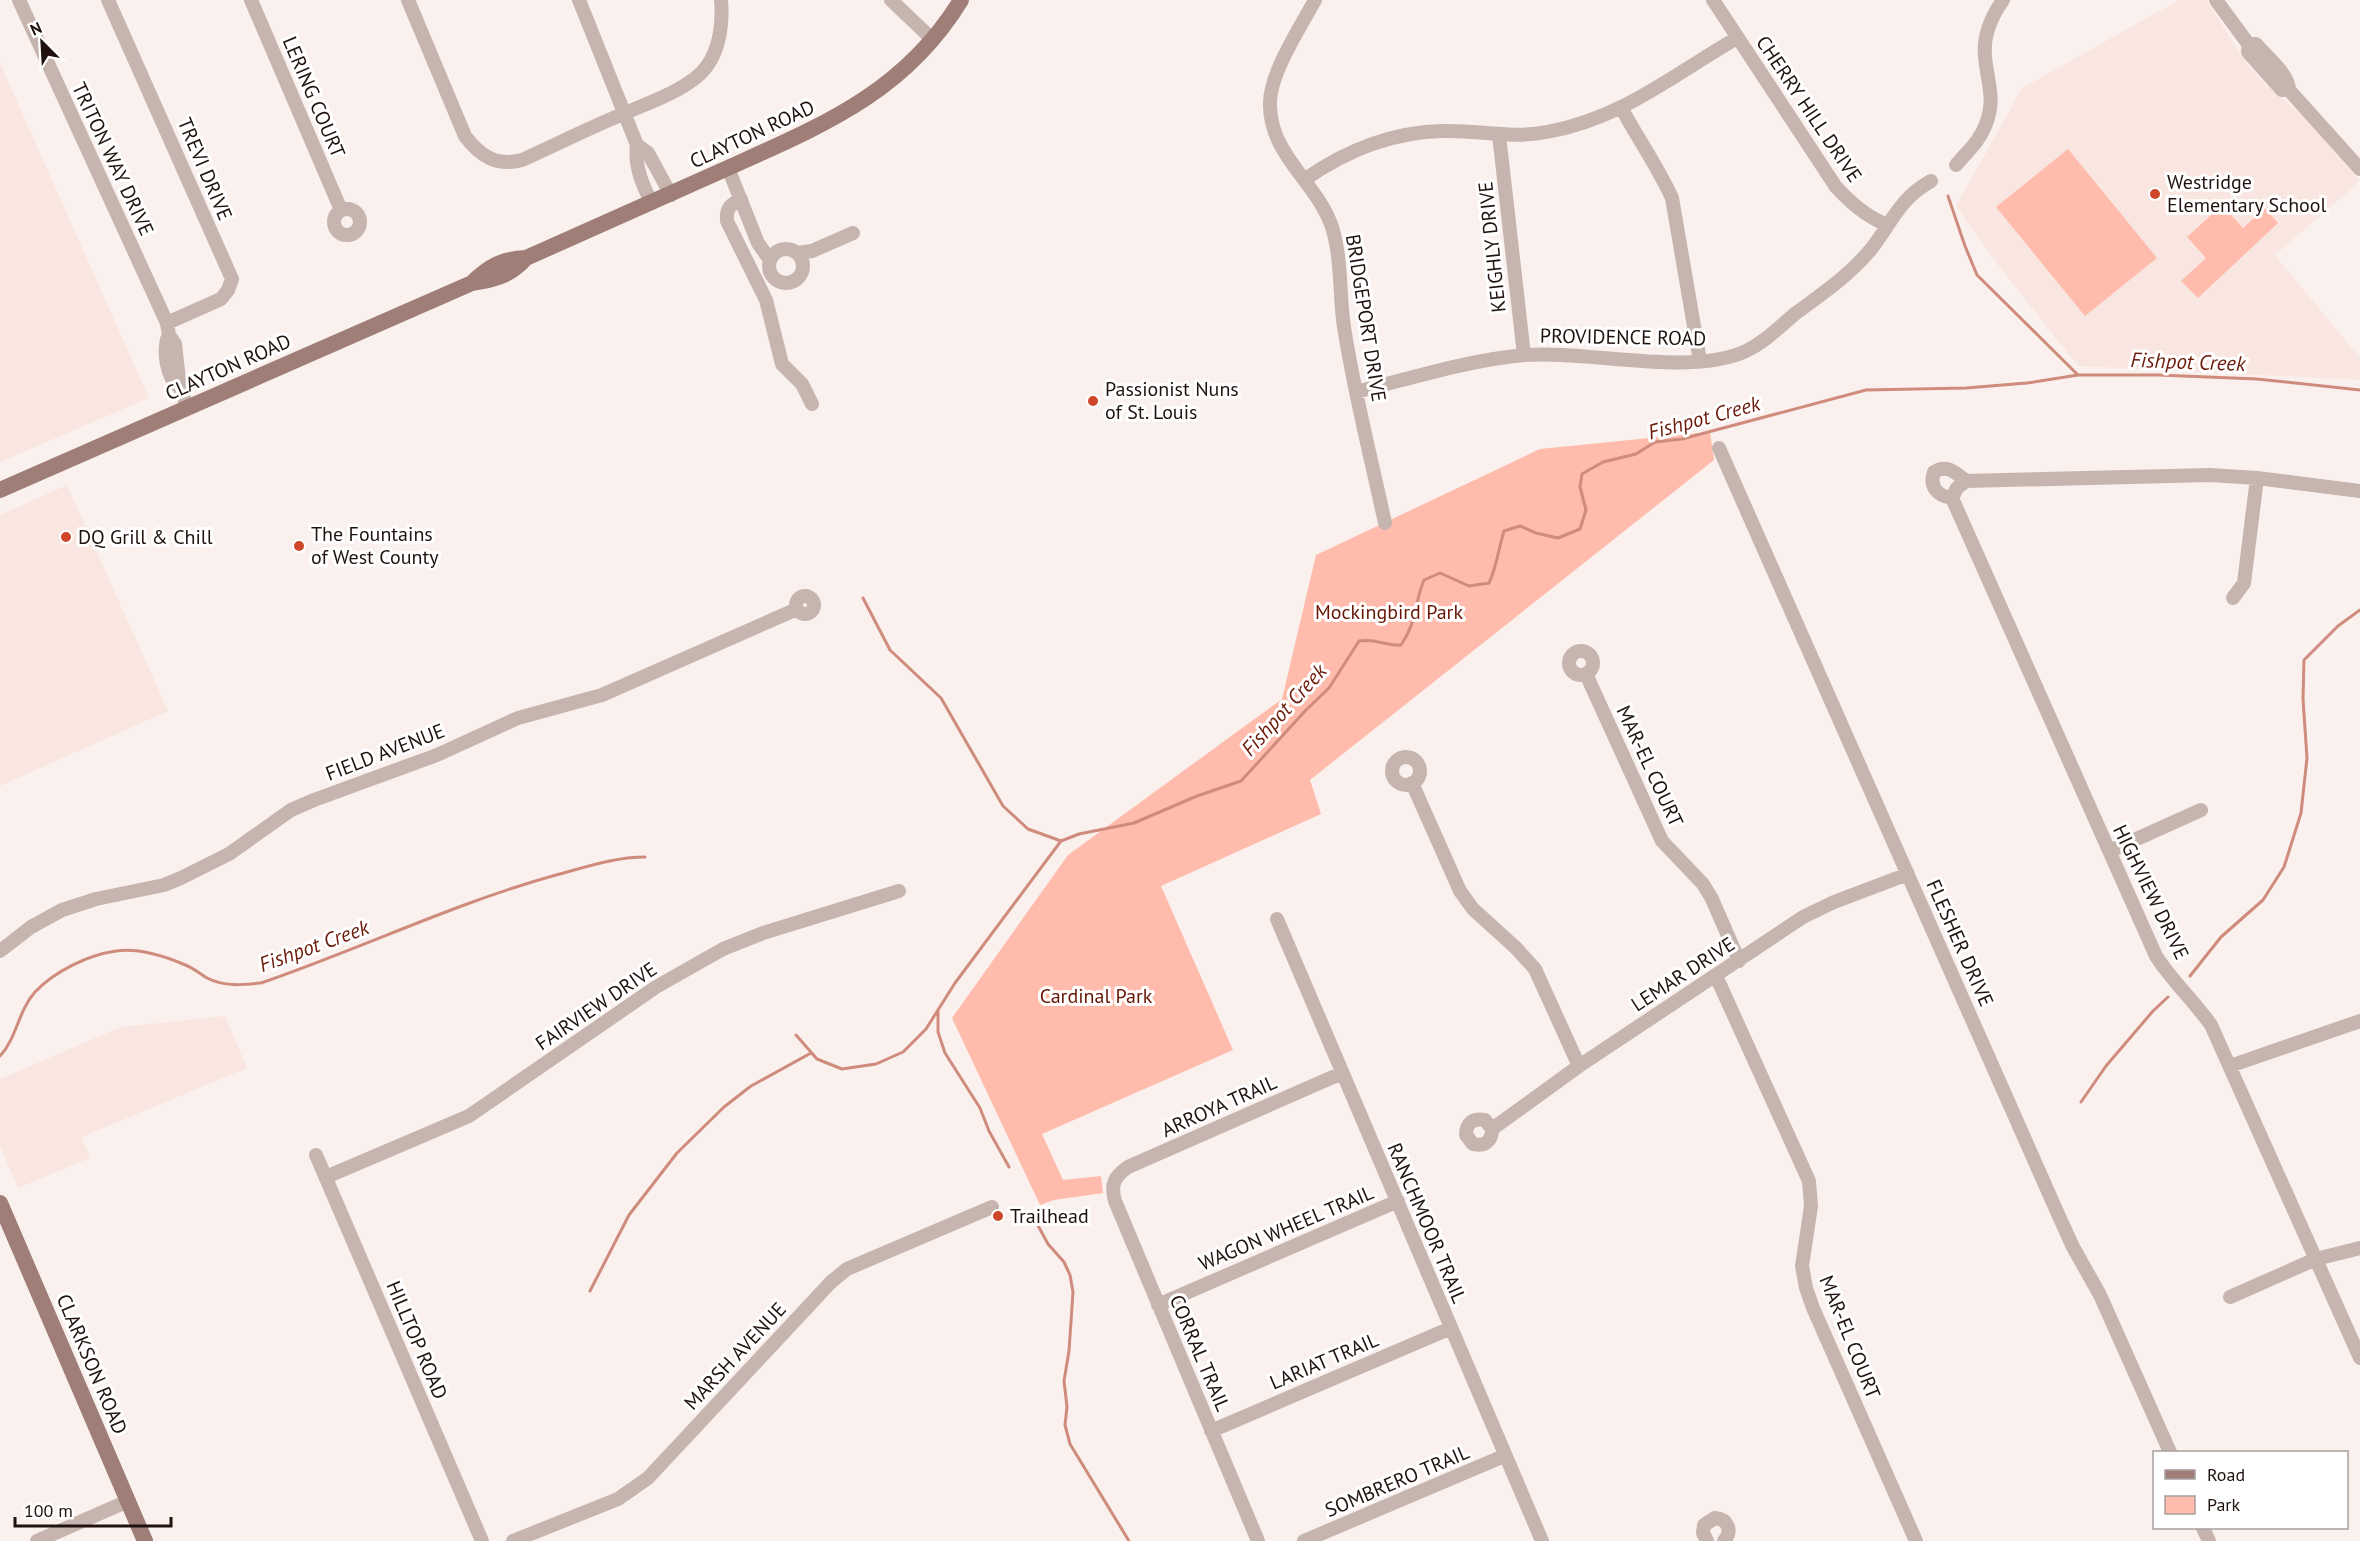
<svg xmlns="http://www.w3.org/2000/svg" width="2360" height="1541" font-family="'PT Sans',sans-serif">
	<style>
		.built { fill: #fae6e1 }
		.green { fill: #ffbbab }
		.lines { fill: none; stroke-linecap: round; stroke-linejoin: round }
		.stream { stroke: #cf8b7b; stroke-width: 3 }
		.minor { stroke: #c6b4af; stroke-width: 14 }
		.major { stroke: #9e7e77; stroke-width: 16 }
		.poi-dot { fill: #cf4527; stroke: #fff; stroke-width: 2 }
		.labels { text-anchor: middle; stroke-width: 6; stroke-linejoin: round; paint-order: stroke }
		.street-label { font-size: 20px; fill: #20120f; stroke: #fff }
		.poi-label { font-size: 20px; fill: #20120f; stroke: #fff; text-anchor: start }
		.park-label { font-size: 20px; fill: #661503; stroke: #fff }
		.water-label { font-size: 21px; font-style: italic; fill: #6c1b0a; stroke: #fff }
	</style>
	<rect width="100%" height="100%" fill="#faf1ef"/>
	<path class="built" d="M2179 0H2206L2248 65 2265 84 2306 118 2360 181 2275 255 2360 358V380L2078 366 1998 265 1956 206 2022 88Z
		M0 63 149 398 0 462Z
		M67 485 168 711 0 786V515Z
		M225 1016 247 1068 82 1137 90 1158 18 1188 0 1146V1079L121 1027Z"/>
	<path class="green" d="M2068 149 2157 258 2085 316 1996 207Z
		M2222 205 2243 228 2265 208 2278 223 2198 298 2181 281 2206 258 2187 237Z
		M1710 432 1714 460 1310 780 1321 814 1161 886 1233 1050 1042 1134 1063 1180 1101 1176 1103 1193 1054 1200 1040 1205 952 1018 1068 855 1282 699 1316 555 1540 449Z"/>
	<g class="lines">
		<path class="stream" d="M1948 196 1965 246 1977 275 2078 375
			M863 598 890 650 941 698 1003 806 1028 829 1061 841
			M2190 976 2221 937 2263 900 2284 867 2301 813 2307 758 2303 699 2304 660 2338 626 2360 610
			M938 1010V1032L945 1053 980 1108 989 1131 1009 1167
			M796 1035 817 1059 842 1069 876 1064 903 1052 926 1029 955 983 1061 841 1079 834 1134 823 1197 796 1241 781 1306 710 1329 688 1359 641C1376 638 1385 646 1401 645 1417 622 1414 604 1424 580L1440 573 1469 586 1489 583C1496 569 1499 547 1504 531L1520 526 1536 533 1558 538 1580 529 1586 510 1580 487 1582 474 1603 462 1636 454 1655 442 1682 439 1866 390 1966 388 2027 383 2078 375H2158L2257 379 2360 390
			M0 1056C17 1038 18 1011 35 992 55 971 88 955 116 951 137 948 164 956 183 964 192 967 199 973 207 978 225 987 242 985 261 983 360 949 455 903 556 875 586 867 615 857 645 857
			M2081 1102 2106 1066 2153 1011 2168 997
			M1035 1220 1048 1244 1064 1262 1070 1275 1073 1292 1069 1351 1064 1381 1067 1407 1065 1425 1070 1444 1129 1541
			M590 1291 629 1215 677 1153 724 1107 751 1086 811 1053"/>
		<path class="minor" d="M19 0 167 323 169 335 175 344 180 388 188 408
			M108 0 232 279 228 290 221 299 167 323
			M251 0 341 210
			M408 0 465 136C480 156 497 167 522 160 555 145 589 128 623 114 647 103 691 89 707 66 720 48 723 22 721 0
			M579 0 637 145C634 165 642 185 652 203
			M891 0 932 39
			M1315 0C1300 28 1270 73 1270 103 1269 155 1317 182 1332 227 1342 259 1339 294 1344 327 1354 392 1371 458 1385 523
			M1713 0 1836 187C1852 204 1866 216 1887 225
			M2216 0 2249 45 2248 52 2282 90H2289
			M2249 45 2256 44C2266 56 2289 74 2289 90L2360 169
			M1622 109C1638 139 1658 167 1672 198L1700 361
			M1499 135 1524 355
			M637 145 648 153 671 195
			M1956 165C1967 152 1980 141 1986 124 1996 98 1987 82 1985 56 1983 35 1991 17 2003 0
			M728 168 758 243 770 260
			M1304 180C1345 151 1391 132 1443 131 1478 130 1512 139 1547 132 1623 118 1673 75 1737 38
			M741 199C730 205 726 208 727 221L766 300 782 364 802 384 812 404
			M334 222a13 13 0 1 1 26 0a13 13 0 1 1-26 0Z
			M769 266a17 17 0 1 1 34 0a17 17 0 1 1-34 0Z
			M797 253 812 251 853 233
			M167 339C164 353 166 376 178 386
			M1356 392C1412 378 1468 360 1525 355 1588 350 1691 377 1746 351 1765 342 1779 327 1796 313 1823 293 1851 274 1872 248 1892 222 1900 198 1931 181
			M1719 448 2058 1214 2073 1247 2100 1295 2170 1452
			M1952 498 2156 956C2172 981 2194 1001 2211 1025L2360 1358
			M1952 498 1957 488 1966 481 2210 475 2257 478 2360 491
			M1952 498C1937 496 1929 486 1934 472 1947 464 1955 472 1966 481
			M796 605a9 9 0 1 1 18 0a9 9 0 1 1-18 0Z
			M2233 598 2244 583 2257 478
			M1569 663a12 12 0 1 1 24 0a12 12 0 1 1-24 0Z
			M1586 674 1662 841 1703 884 1712 899 1739 961
			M1392 771a14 14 0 1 1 28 0a14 14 0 1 1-28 0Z
			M1412 783 1460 891 1473 909 1516 948 1535 969 1579 1066
			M2110 851 2201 810
			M1277 919 1542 1541
			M0 951 31 927 62 910 96 899 164 885 181 878 229 854 291 810 314 800 437 755 518 718 602 695 797 609
			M1716 976 1809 1181 1811 1206 1802 1266 1806 1288 1813 1308 1916 1541
			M2230 1066 2360 1021
			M1492 1129 1485 1120C1473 1118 1466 1123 1466 1135L1473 1144C1485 1147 1492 1141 1492 1129L1579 1066 1803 917 1834 902 1908 874
			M316 1155 482 1541
			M326 1177 469 1116 656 987 723 949 763 933 899 891
			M2230 1297 2316 1259 2360 1248
			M1158 1305 1398 1201
			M1211 1431 1451 1328
			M2203 1528 2209 1541
			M37 1541 128 1501
			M513 1541 618 1499 648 1478 831 1282 847 1269 992 1207
			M1258 1541 1115 1201C1110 1184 1115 1176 1128 1167L1342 1073
			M1304 1541 1504 1456
			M1707 1541 1703 1533 1704 1525 1715 1518C1728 1519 1733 1531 1724 1541"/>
		<path class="major" d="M472 283C489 266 503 259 526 258 594 228 662 198 730 167 823 125 905 92 961 0
			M0 490 472 283C495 280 511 275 526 258
			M0 1203 145 1541"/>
	</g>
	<g class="poi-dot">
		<circle cx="2155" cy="194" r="6"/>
		<circle cx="1093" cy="401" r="6"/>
		<circle cx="66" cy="537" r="6"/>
		<circle cx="299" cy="546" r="6"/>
		<circle cx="998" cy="1216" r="6"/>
	</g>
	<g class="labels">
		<g class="street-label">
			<text transform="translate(314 97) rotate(67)" y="7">LERING COURT</text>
			<text transform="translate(1809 109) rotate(56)" y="7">CHERRY HILL DRIVE</text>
			<text transform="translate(752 134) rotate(-25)" y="7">CLAYTON ROAD</text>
			<text transform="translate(113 159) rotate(65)" y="7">TRITON WAY DRIVE</text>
			<text transform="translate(205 169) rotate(67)" y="7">TREVI DRIVE</text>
			<text transform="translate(1492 247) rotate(-96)" y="7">KEIGHLY DRIVE</text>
			<text transform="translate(1366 318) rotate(81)" y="7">BRIDGEPORT DRIVE</text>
			<text transform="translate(1623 337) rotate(1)" y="7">PROVIDENCE ROAD</text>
			<text transform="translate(228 367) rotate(-24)" y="7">CLAYTON ROAD</text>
			<text transform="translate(385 752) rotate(-21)" y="7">FIELD AVENUE</text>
			<text transform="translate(1650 766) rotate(65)" y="7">MAR-EL COURT</text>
			<text transform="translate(2151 892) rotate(64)" y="7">HIGHVIEW DRIVE</text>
			<text transform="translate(1960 943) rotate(66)" y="7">FLESHER DRIVE</text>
			<text transform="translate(1683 974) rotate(-33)" y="7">LEMAR DRIVE</text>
			<text transform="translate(596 1006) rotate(-34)" y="7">FAIRVIEW DRIVE</text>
			<text transform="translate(1219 1106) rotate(-24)" y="7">ARROYA TRAIL</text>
			<text transform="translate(1427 1223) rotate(67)" y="7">RANCHMOOR TRAIL</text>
			<text transform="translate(1286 1228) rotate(-23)" y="7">WAGON WHEEL TRAIL</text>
			<text transform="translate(1850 1337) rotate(68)" y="7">MAR-EL COURT</text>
			<text transform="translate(417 1340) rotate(67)" y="7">HILLTOP ROAD</text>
			<text transform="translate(1200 1353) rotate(67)" y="7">CORRAL TRAIL</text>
			<text transform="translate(735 1356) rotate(-47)" y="7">MARSH AVENUE</text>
			<text transform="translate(1324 1361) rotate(-23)" y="7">LARIAT TRAIL</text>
			<text transform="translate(92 1364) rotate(67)" y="7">CLARKSON ROAD</text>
			<text transform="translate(1397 1481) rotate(-23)" y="7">SOMBRERO TRAIL</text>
		</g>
		<g class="poi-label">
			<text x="2167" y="189">Westridge<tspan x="2167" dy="23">Elementary School</tspan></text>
			<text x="1105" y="396">Passionist Nuns<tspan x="1105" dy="23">of St. Louis</tspan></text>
			<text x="311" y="541">The Fountains<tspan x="311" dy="23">of West County</tspan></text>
			<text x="78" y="544">DQ Grill &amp; Chill</text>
			<text x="1010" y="1223">Trailhead</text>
		</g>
		<g class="park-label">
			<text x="1389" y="619">Mockingbird Park</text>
			<text x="1096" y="1003">Cardinal Park</text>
		</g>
		<g class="water-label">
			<text transform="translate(2188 362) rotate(2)" y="7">Fishpot Creek</text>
			<text transform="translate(1704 418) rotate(-15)" y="7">Fishpot Creek</text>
			<text transform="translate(1284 710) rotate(-48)" y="7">Fishpot Creek</text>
			<text transform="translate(314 946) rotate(-20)" y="7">Fishpot Creek</text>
		</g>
	</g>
	<rect x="2153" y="1451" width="195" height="78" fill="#ffffff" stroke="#a6a09f" stroke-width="1.5"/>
	<rect x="2165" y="1470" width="30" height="9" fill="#9e7e77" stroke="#a6a09f" stroke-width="1.5"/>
	<text x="2207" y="1481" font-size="18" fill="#20120f">Road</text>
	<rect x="2165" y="1496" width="30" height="18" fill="#ffbbab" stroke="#a6a09f" stroke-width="1.5"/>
	<text x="2207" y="1511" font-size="18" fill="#20120f">Park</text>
	<g transform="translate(42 42) rotate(336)" stroke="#ffffff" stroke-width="4.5" paint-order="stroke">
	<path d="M0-4.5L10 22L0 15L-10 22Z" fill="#20120f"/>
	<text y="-9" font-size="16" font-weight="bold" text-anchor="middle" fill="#20120f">N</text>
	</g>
	<path d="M15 1517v9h156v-9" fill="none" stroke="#20120f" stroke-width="3"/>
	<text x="24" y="1517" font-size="18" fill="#20120f" stroke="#ffffff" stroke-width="4.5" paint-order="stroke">100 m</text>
</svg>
